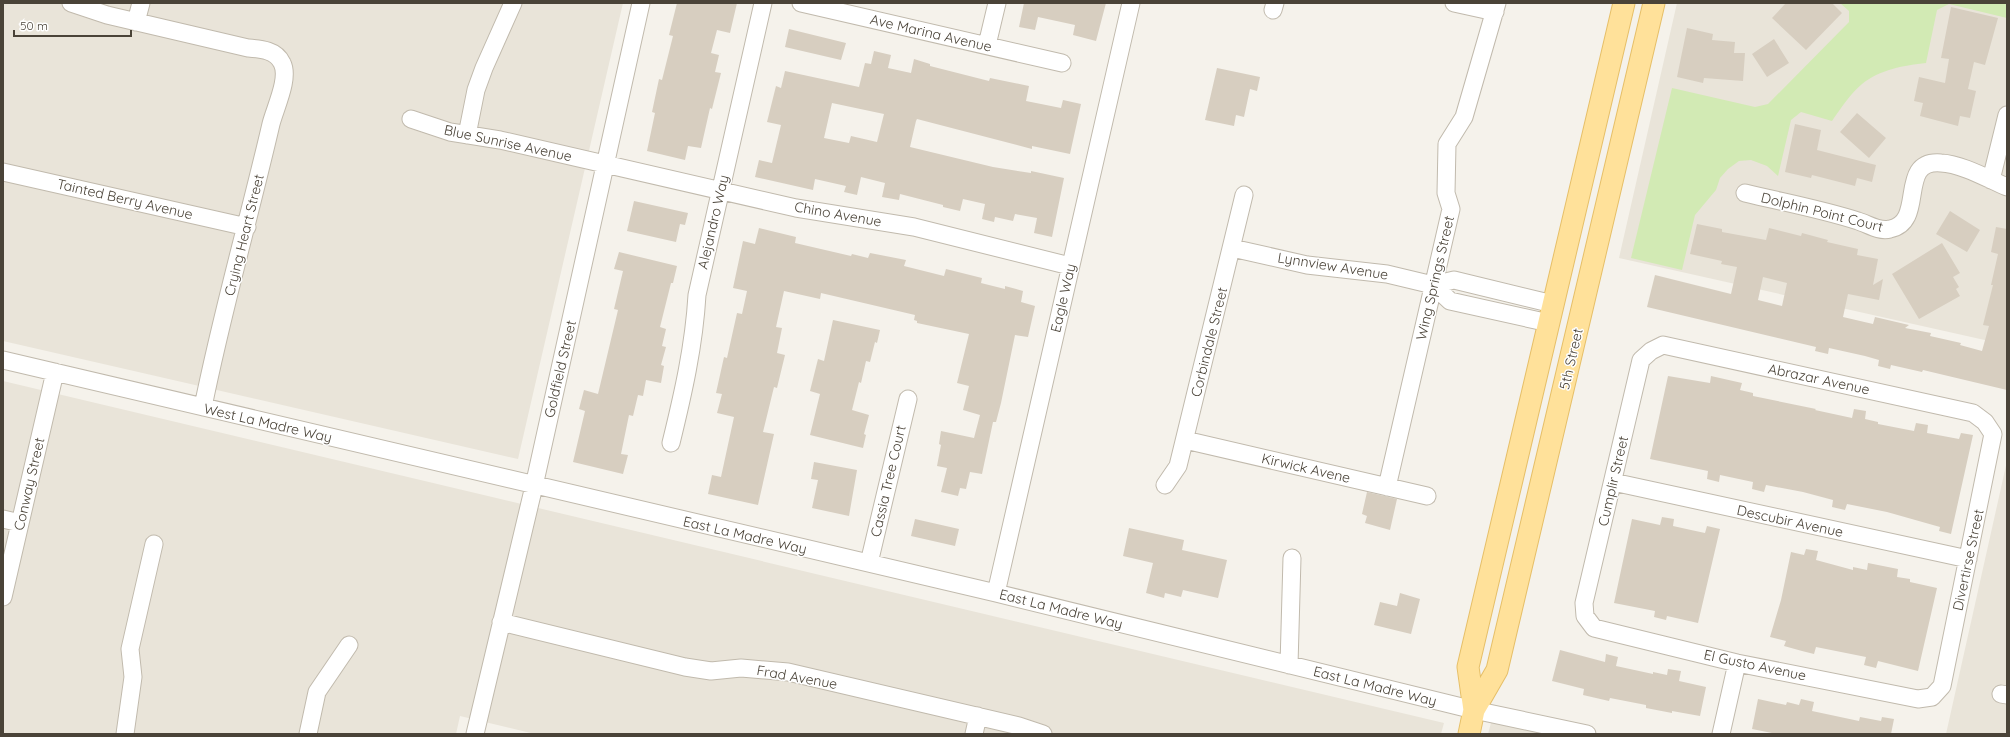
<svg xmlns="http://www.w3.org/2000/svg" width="2010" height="737" font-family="Quicksand,sans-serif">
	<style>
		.residential { fill: #e9e4d9 }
		.green { fill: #d2eab4 }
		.building { fill: #d7cec0; fill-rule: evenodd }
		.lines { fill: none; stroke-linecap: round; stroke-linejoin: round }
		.minor-casing { stroke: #c1baad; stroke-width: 19 }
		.major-casing { stroke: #e6bf68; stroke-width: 23 }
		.minor { stroke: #fff; stroke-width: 17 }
		.major { stroke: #ffe19a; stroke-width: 21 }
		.labels { text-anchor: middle; stroke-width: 3; stroke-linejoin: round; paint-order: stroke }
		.street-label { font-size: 14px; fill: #4a4338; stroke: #fff }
	</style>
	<rect width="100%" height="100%" fill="#f5f2eb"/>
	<path class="residential" d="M3 3H623L518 459 3 341Z
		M1677 3H2007V345L1619 258Z
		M3 381 1444 723 1441 734H535L460 716 456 734H3Z
		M2007 461V734H1946Z
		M1492 719 1559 734H1488Z"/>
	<path class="green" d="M1840 3H2007V18L1949 4 1937 10 1926 63C1905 65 1879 70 1862 84 1850 94 1841 108 1832 121L1801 112 1791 120 1778 176 1767 166 1751 160 1739 161 1728 169 1720 178 1716 190 1695 215 1682 270 1631 258 1672 88 1755 107 1768 104 1849 22V11Z"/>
	<path class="building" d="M677 3H737L730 33 717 30 711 53 719 55 715 72 721 73 712 109 710 108 701 148 688 146 685 160 647 151 655 113 652 112 659 79 662 80 673 36 669 35Z
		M1024 3H1106L1096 41 1073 35 1075 25 1038 17 1035 30 1019 27Z
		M1786 3H1832L1842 13 1806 50 1772 18Z
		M1951 7 1998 18 1985 65 1974 62 1968 89 1976 91 1970 118 1960 116 1958 126 1920 116 1923 103 1914 101 1919 77 1945 83 1949 59 1941 58Z
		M1687 28 1713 34 1712 40 1735 42 1734 53H1745L1743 81 1704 78 1703 83 1677 77Z
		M789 29 846 43 841 60 785 47Z
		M1774 39 1789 63 1767 77 1752 54Z
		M874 51 891 55 888 68 911 73 914 59 930 64V66L989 81 990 78 1029 86 1026 101 1061 108 1063 100 1081 104 1070 154 1032 146V149L917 119 916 121 910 147 993 167 1031 173V171L1064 178 1052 237 1034 233 1037 218 1015 214 1013 221 995 217 994 222 982 219 985 204 963 199 960 211 943 207V205L900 194 899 200 882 197 885 183 861 177 857 195 844 192 846 186 815 179 813 190 755 177 759 160 772 163 781 125 767 122 776 86 781 88 785 71 859 87 865 63 871 64ZM832 103 884 114 877 142 851 136 849 143 824 138Z
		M1217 68 1260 77 1257 91 1250 89 1244 117 1236 115 1234 126 1205 120Z
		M1857 113 1886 138 1869 158 1840 132Z
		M1795 124 1821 130 1817 150 1876 165 1872 182 1857 178 1855 186 1812 175 1811 178 1785 172Z
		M634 201 688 213 685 225 680 224 676 242 627 231Z
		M1950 211 1980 230 1967 252 1936 234Z
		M1697 224 1722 229V232L1766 240 1769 228 1801 236 1802 233 1828 240 1827 242 1858 249 1857 255 1878 259 1873 285 1883 279 1879 300 1848 294 1843 317 1873 324 1875 317 1909 325 1905 328 1931 333 1930 336 1961 343 1960 345 1982 351 1989 326 1983 325 1993 285H1991L1998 254 1991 252 1996 227 2007 229V390L1923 370 1922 372 1891 365 1890 369 1878 366 1879 360 1865 356 1829 348 1828 354 1815 351 1816 347 1647 307 1655 275 1731 294 1737 267 1721 264 1722 261 1690 254ZM1763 277 1787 283 1782 306 1758 300Z
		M759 228 796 237 795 243 851 256 852 254 868 258 870 253 906 260 904 266 944 276 946 269 982 278 981 283 1005 289V286L1023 291 1021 302 1035 306 1028 337 1015 335 1001 403 996 422H993L982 474 970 472 966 489 960 488 958 496 941 492 947 468 937 466 941 445 939 444 941 431 974 438 980 415 963 410 969 386 957 383 969 334 917 323V321L914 320 915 315 821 293 820 299 784 291 776 327 782 328 777 353 785 355 777 388 774 387 763 432 774 434 758 505 708 494 712 475 721 477 734 417 717 413 722 394 716 393 724 357 727 358 737 313 742 314 747 291 733 288 743 241 755 244Z
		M1942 243 1960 273 1953 277 1959 287 1956 289 1960 296 1919 319 1892 274Z
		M619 252 677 266 673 283H671L660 327 666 329 662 346 666 347 661 365 664 366 661 383 646 380 643 396 638 395 633 416 629 415 621 454 628 455 623 474 573 462 585 411 579 409 584 390 598 394 618 310 614 309 623 271 614 269Z
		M833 320 880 330 877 343 875 342 870 362 866 361 861 383 859 382 852 410 869 415 864 434 866 435 863 448 810 435 820 394 810 391 818 359 824 361Z
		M1668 376 1710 383 1711 376 1742 383 1740 390 1753 393V396L1816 409 1815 410 1852 418 1854 409 1866 411 1865 419 1878 422V424L1914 431 1916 423 1928 425 1927 433 1959 439 1961 433 1973 435 1951 534 1939 531 1940 527 1887 512 1847 504 1845 510 1832 507 1833 500 1803 492 1766 485 1764 492 1752 489 1753 482 1720 475 1719 482 1707 479 1708 471 1650 459Z
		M814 462 857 470 849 516 812 508 818 480 811 479Z
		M1367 492 1397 499 1390 530 1365 523 1367 516 1362 514Z
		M1662 517 1674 519 1673 526 1691 530 1705 533 1707 526 1720 529 1698 623 1667 616 1666 620 1654 617 1655 611 1614 603 1632 519 1660 525Z
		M915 519 959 529 955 546 911 536Z
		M1129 528 1184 540 1182 550 1227 560 1218 598 1183 590 1181 597 1165 593 1164 598 1146 593 1153 563 1123 556Z
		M1806 549 1818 551 1816 560 1853 570V567L1867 570 1868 563 1898 569 1897 577 1910 579V582L1937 588 1918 671 1878 661 1876 668 1864 665 1866 657 1816 647 1814 654 1802 651 1784 646 1786 641 1770 637 1781 600 1791 552 1804 555Z
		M1400 593 1420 599 1411 634 1374 625 1380 602 1397 606Z
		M1560 650 1605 662 1606 654 1618 657 1616 666 1653 674V672L1667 675 1668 669 1681 671 1679 681 1706 687 1700 716 1672 711V713L1646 708V705L1610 698 1609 701 1583 695 1584 689 1552 681Z
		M1758 699 1786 705 1787 702 1799 705 1801 699 1814 702 1812 711 1859 721 1860 717 1881 721 1882 717 1894 719 1891 734H1777L1752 729Z"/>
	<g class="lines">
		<g class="minor-casing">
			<path id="minor" d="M71 3 107 15 248 48C261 49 276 50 282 63 290 78 275 108 271 124 249 219 222 312 203 407
				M801 3 1062 63
				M1454 3 1495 12
				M1273 10 1275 3
				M136 22 141 3
				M987 45 997 3
				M411 119 450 132 500 140 796 208 914 227 1070 266
				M467 135 476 90 484 68 513 3
				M3 172 247 227
				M1991 180 2007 115
				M1745 193C1782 202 1821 209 1858 221 1868 224 1879 232 1890 229 1927 222 1896 159 1941 163 1962 164 1988 179 2007 187
				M1232 248 1307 265 1387 274 1433 285 1454 280 1553 304
				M1433 285 1450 301 1549 323
				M1663 345 1973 413 1985 422 1993 434 1942 686 1932 697 1918 699 1737 663 1594 628 1585 616 1584 603 1641 360 1651 351Z
				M3 360 996 593 1474 710 1587 734
				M1185 440 1427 496
				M671 443C683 394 694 346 697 295L763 3
				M1613 482 1968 559
				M1165 485 1178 466 1244 195
				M1387 487 1451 209 1446 193 1447 144 1464 117 1497 3
				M3 519 20 523
				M869 563 908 399
				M996 593 1131 3
				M3 597 55 372
				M501 622 685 667 711 671 741 668 788 672 1019 726 1043 734
				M1289 665 1292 558
				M2001 694 2007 695
				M125 734 133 677 130 649 154 544
				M308 734 317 692 349 645
				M475 734 534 486 641 3
				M974 734 978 716
				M1721 734 1737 663"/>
		</g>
		<g class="major-casing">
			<path id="major" d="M1474 710 1468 667 1624 3
				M1469 734 1474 710 1497 670 1654 3"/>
		</g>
		<use href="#minor" class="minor"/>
		<use href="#major" class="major"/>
	</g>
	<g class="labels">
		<g class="street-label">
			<text transform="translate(931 33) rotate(13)" y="5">Ave Marina Avenue</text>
			<text transform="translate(508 143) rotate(12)" y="5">Blue Sunrise Avenue</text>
			<text transform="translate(125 199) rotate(13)" y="5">Tainted Berry Avenue</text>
			<text transform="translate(1822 212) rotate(14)" y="5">Dolphin Point Court</text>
			<text transform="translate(838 214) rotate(10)" y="5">Chino Avenue</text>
			<text transform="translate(713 222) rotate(-77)" y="5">Alejandro Way</text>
			<text transform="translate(244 235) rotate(-76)" y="5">Crying Heart Street</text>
			<text transform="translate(1333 266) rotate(9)" y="5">Lynnview Avenue</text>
			<text transform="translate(1435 278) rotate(-77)" y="5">Wing Springs Street</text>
			<text transform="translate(1063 298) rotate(-77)" y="5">Eagle Way</text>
			<text transform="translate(1209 342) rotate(-76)" y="5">Corbindale Street</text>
			<text transform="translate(1571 359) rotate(-77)" y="5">5th Street</text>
			<text transform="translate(560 369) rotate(-77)" y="5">Goldfield Street</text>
			<text transform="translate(1819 379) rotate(12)" y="5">Abrazar Avenue</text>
			<text transform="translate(268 423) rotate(13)" y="5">West La Madre Way</text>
			<text transform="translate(1306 468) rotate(13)" y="5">Kirwick Avene</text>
			<text transform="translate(888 481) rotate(-77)" y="5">Cassia Tree Court</text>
			<text transform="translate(1613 481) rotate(-77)" y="5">Cumplir Street</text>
			<text transform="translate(29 484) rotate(-77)" y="5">Conway Street</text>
			<text transform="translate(1790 521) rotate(12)" y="5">Descubir Avenue</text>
			<text transform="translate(745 535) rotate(13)" y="5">East La Madre Way</text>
			<text transform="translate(1968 560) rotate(-78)" y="5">Divertirse Street</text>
			<text transform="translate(1061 609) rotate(14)" y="5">East La Madre Way</text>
			<text transform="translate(1755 665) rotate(12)" y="5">El Gusto Avenue</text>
			<text transform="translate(797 677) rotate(10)" y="5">Frad Avenue</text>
			<text transform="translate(1375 686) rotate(14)" y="5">East La Madre Way</text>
		</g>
	</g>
	<rect width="2010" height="737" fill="none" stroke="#4a4338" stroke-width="8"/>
	<path d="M14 30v6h117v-6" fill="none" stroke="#4a4338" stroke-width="2"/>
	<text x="20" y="30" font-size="12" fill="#4a4338" stroke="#ffffff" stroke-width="3" paint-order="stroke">50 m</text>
</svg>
